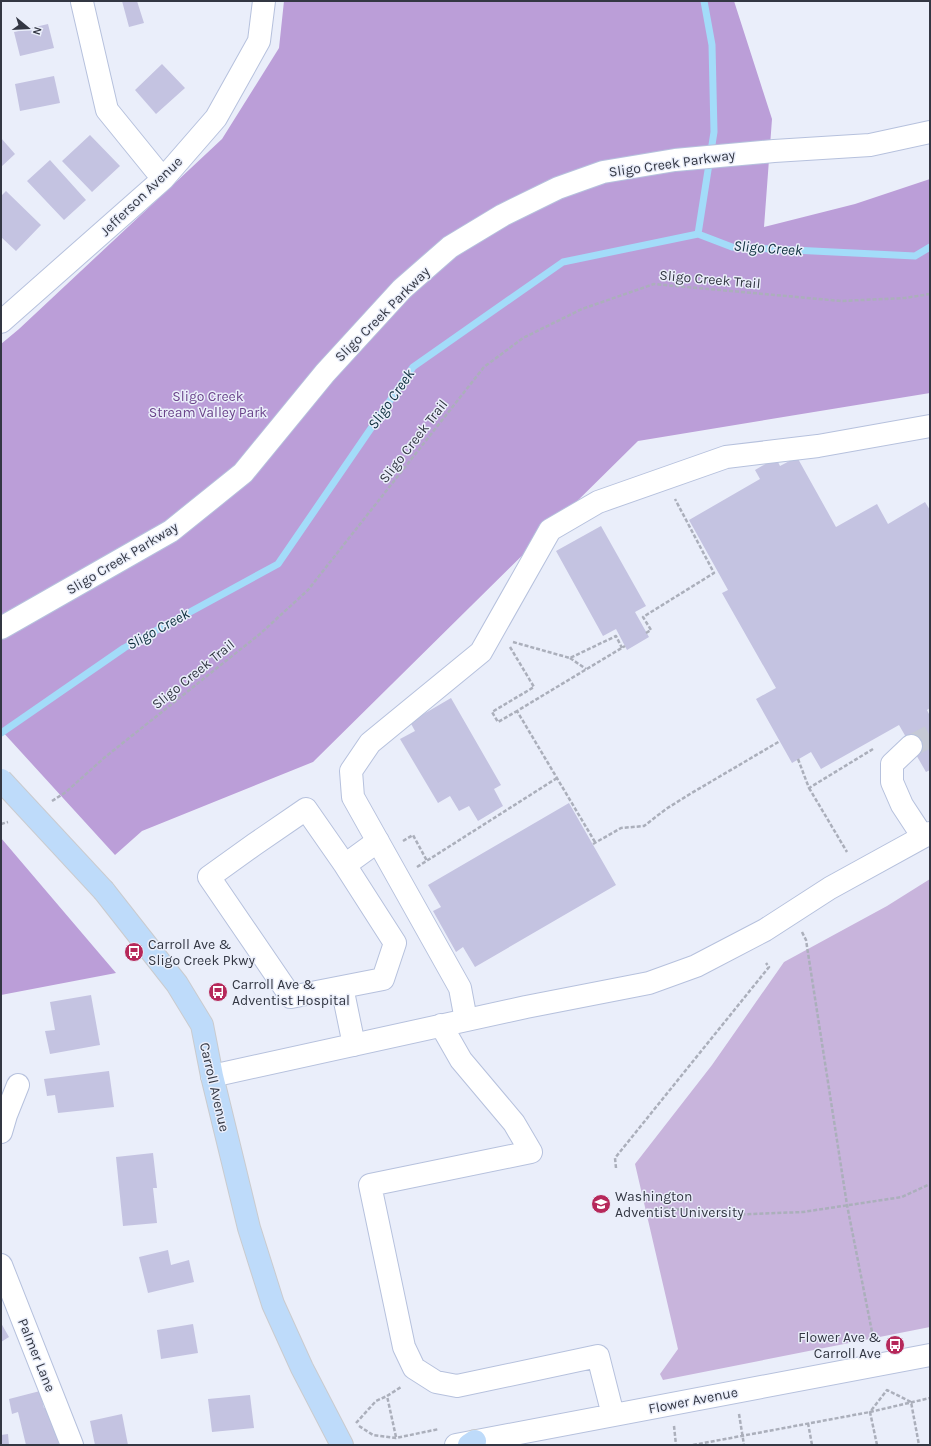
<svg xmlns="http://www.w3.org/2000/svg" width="931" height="1446" font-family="Karla,sans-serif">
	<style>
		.green { fill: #c8b4dc }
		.forest { fill: #bb9ed8 }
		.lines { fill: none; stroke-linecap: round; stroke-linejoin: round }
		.stream { stroke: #a3dcf9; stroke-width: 7 }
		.building { fill: #c4c3e1 }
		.minor-tunnel { stroke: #c5c9d5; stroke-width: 22; stroke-dasharray: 22 11; stroke-linecap: butt }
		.minor-casing { stroke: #b6c1dd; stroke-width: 24 }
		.major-casing { stroke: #cacbce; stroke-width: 24 }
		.path { stroke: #abafbb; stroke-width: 2.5; stroke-dasharray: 4 2; stroke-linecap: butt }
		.minor { stroke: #fff; stroke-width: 22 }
		.major { stroke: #bedbfa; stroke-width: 22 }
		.major-bridge-casing { stroke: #cacbce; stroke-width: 24; stroke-linecap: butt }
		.major-bridge { stroke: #bedbfa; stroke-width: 22 }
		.labels { text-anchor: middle; stroke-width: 3; stroke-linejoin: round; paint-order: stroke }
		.street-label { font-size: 14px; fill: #333743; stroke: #eaeefa }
		.park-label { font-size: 14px; fill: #6a438a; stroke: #eaeefa }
		.poi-label { font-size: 14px; fill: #333743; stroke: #eaeefa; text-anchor: start }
		.water-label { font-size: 15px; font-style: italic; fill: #0e303f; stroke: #eaeefa }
	</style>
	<rect width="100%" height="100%" fill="#eaeefa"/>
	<path class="green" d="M930 879V1327L663 1380 660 1374 678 1349 635 1164 712 1065 784 962 887 906Z"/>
	<path class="forest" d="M284 1H734L772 119 764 227 855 204 930 179V393L638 441 313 762 142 831 115 855 1 730V344L19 329 222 139 279 48Z
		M1 838 116 973 1 995Z"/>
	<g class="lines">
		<path class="stream" d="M698 234 714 132 712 45 704 1
			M1 733 124 648 278 564 413 367 563 262 698 234 732 247 915 256 930 247"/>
	</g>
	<path class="building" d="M122 1H137L144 23 129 27Z
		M48 24 54 48 20 56 14 32Z
		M162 64 185 88 156 114 135 90Z
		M54 76 60 103 20 111 15 84Z
		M90 135 120 166 92 192 62 161Z
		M1 138 15 154 1 167Z
		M50 160 86 200 64 220 27 181Z
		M6 191 41 225 16 251 1 237V196Z
		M797 457 836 527 877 504 888 524 925 502 930 510V708L927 710 930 716V770L926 772 899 725 821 769 811 752 792 763 756 699 776 688 722 593 728 590 689 520 760 479 755 470 776 458 780 466Z
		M601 526 646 606 635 612 649 637 627 650 616 629 603 636 556 551Z
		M451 698 501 785 494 789 503 806 478 821 469 806 459 811 450 796 438 803 400 739 415 731 410 722Z
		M569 803 616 885 475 967 463 947 456 952 433 911 441 907 428 885Z
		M91 995 100 1045 50 1054 45 1031 55 1030 50 1002Z
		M109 1071 114 1107 58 1113 55 1095 47 1096 44 1079Z
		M153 1153 157 1188H153L157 1223 123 1226 116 1157Z
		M168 1250 171 1265 189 1260 194 1282 148 1293 139 1257Z
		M1 1323 9 1337 1 1342Z
		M193 1324 198 1353 161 1359 157 1330Z
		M40 1391 44 1408 50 1407 59 1445H26L18 1412 12 1414 9 1399Z
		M250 1395 254 1428 212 1432 208 1399Z
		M122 1414 128 1445H95L90 1421Z
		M8 1434 9 1445H1V1435Z"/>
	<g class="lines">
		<path class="minor-tunnel" d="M911 746 930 736"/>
		<g class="minor-casing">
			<path id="minor" d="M82 2 107 110 163 179
				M1 322 163 179 216 118 259 41 264 1
				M1 628 171 531 243 473 325 373 402 289 450 247 503 215 558 188 603 172 675 160 774 151 870 145 930 132
				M911 746 892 764V782L902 805 923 837
				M345 865 395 943 383 979 291 997 209 877 255 844 306 809 345 865 378 841
				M342 987 354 1045
				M466 1020 460 988 353 797 351 771 370 743 481 652 550 530 598 502 726 457 818 446 930 426
				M441 1025 461 1060 514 1123 531 1152 370 1185 404 1347 414 1368 436 1382 457 1386 598 1356 613 1415
				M212 1076 526 1007 649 983 696 966 765 930 830 888 930 833
				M1 1132 6 1115 18 1085
				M1 1265 72 1445
				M456 1445 930 1355"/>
		</g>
		<g class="major-casing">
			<path id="major" d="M104 891 177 984 202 1025 212 1076 249 1228 273 1304 302 1368 342 1445
				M469 1445 475 1441"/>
		</g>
		<path class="path" d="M646 633 651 630 643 617 714 573 675 499
			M513 642 570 658 616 636 622 648
			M510 647 534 687 492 712 498 722 517 711
			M570 658 586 669
			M798 759 809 788 873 749
			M809 788 847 852
			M52 801 66 792 104 758 261 633 308 590 484 367 523 338 582 309 654 284 841 301 905 298 930 294
			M1 824 8 822
			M403 841 413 835 427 861
			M595 842 517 711 625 646
			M593 844 621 828 644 826 666 809 690 794 780 741
			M417 867 557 778
			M802 932 806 940 847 1205 874 1342
			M616 1168 615 1158 769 967 766 963
			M646 1211 667 1208 726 1215 803 1212 902 1197 930 1184
			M739 1414 744 1445
			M356 1423 376 1401 387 1396
			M808 1423 812 1445
			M359 1426 373 1435 396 1438 439 1429
			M674 1426 676 1445
			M396 1437 387 1396 401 1387
			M693 1445 870 1412 930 1398
			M877 1445 870 1412 887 1390 911 1402 919 1445"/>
		<use href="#minor" class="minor"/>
		<use href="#major" class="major"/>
		<g class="major-bridge-casing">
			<path id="major-bridge" d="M1 780 104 891"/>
		</g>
		<use href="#major-bridge" class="major-bridge"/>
	</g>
	<defs>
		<g id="bus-disc" transform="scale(1)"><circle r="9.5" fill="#b6285a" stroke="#eaeefa"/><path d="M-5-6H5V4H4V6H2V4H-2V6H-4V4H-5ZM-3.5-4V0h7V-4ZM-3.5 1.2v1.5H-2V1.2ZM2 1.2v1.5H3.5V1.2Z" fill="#fff"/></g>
		<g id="university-disc" transform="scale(1)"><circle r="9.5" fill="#b6285a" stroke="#eaeefa"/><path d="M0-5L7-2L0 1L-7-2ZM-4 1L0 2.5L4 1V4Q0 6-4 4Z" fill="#fff"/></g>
	</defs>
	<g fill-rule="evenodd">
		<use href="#bus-disc" x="134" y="952"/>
		<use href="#bus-disc" x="218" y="992"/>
		<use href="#university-disc" x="601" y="1204"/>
		<use href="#bus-disc" x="895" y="1345"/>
	</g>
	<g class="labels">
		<g class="street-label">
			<text transform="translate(672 163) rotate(-8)" y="5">Sligo Creek Parkway</text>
			<text transform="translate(141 196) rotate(-44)" y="5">Jefferson Avenue</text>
			<text transform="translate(710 279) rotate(5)" y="5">Sligo Creek Trail</text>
			<text transform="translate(382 314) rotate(-45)" y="5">Sligo Creek Parkway</text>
			<text transform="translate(413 441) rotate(-52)" y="5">Sligo Creek Trail</text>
			<text transform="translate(122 558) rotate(-31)" y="5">Sligo Creek Parkway</text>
			<text transform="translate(193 674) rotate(-39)" y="5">Sligo Creek Trail</text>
			<text transform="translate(215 1087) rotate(77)" y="5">Carroll Avenue</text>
			<text transform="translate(37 1355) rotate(68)" y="5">Palmer Lane</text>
			<text transform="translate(693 1400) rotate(-11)" y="5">Flower Avenue</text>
		</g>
		<g class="park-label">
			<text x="208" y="401">Sligo Creek<tspan x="208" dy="16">Stream Valley Park</tspan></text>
		</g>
		<g class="poi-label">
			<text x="148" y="949">Carroll Ave &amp;<tspan x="148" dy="16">Sligo Creek Pkwy</tspan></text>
			<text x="232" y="989">Carroll Ave &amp;<tspan x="232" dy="16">Adventist Hospital</tspan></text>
			<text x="615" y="1201">Washington<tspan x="615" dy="16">Adventist University</tspan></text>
			<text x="881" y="1342" text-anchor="end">Flower Ave &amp;<tspan x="881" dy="16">Carroll Ave</tspan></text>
		</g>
		<g class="water-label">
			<text transform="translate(768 248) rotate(4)" y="5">Sligo Creek</text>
			<text transform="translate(391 399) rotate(-55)" y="5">Sligo Creek</text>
			<text transform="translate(158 629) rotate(-29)" y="5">Sligo Creek</text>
		</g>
	</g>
	<rect width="931" height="1446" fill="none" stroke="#333743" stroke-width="4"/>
	<g transform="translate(28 28) rotate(108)" stroke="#eaeefa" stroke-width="3" paint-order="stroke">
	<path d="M0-3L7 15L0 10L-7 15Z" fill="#333743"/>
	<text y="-6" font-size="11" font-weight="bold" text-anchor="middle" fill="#333743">N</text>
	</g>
</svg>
